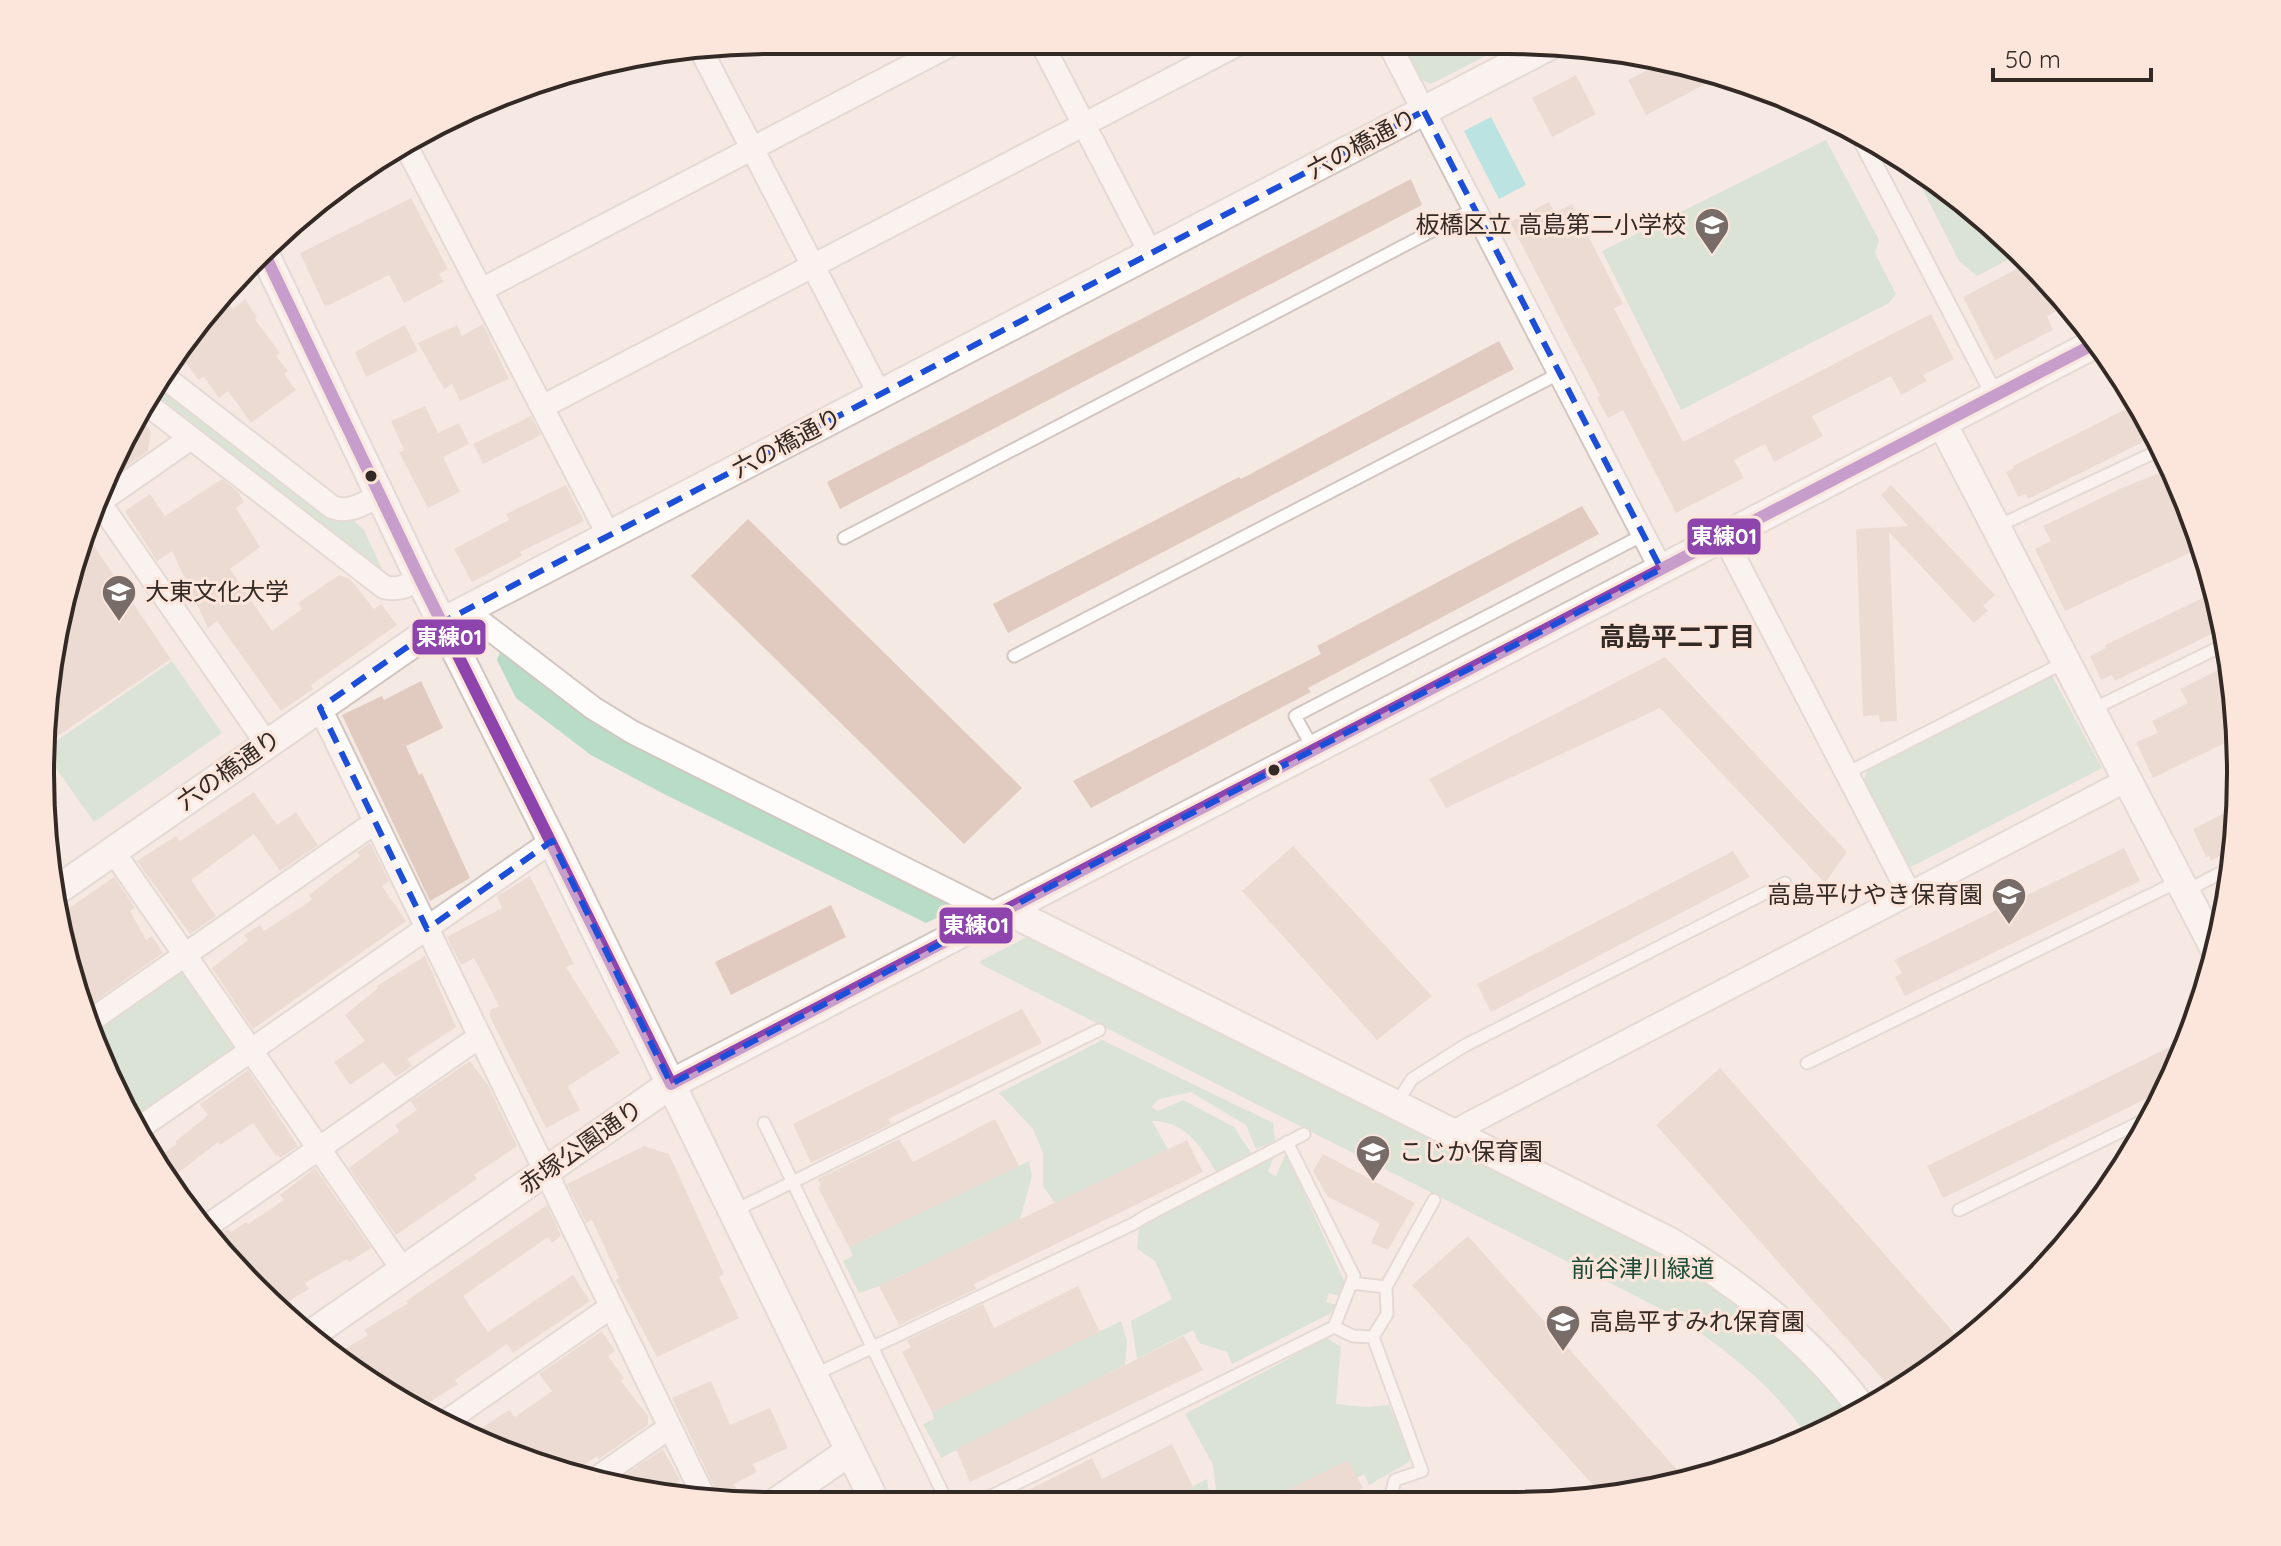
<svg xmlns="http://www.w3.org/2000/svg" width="2281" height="1546" font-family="Quicksand,'Noto Sans JP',sans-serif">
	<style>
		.green { fill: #b8dcc6 }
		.water { fill: #71dbe1 }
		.building { fill: #e1cabf }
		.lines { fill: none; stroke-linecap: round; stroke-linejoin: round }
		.service-casing { stroke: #d1c6c1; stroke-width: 15 }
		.pedestrian-casing { stroke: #d1c6c1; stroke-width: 20 }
		.minor-casing { stroke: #d1c6c1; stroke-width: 26 }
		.tertiary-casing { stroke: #d1c6c1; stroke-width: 32 }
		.service { stroke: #fefcfb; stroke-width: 11 }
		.pedestrian { stroke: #fefcfb; stroke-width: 16 }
		.minor { stroke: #fefcfb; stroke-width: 22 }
		.tertiary { stroke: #fefcfb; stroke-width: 28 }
		.bus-1-casing { stroke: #fce6dc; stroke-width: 18 }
		.bus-1 { stroke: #8e44ad; stroke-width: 12 }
		.marked { fill: none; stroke: #1d4ed8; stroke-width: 6; stroke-dasharray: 16 10; stroke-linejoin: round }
		.bus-dot { fill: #332925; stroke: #fce6dc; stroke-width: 3 }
		.labels { text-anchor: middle; stroke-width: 6; stroke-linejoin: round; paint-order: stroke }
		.street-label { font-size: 24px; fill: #332925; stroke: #fce6dc }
		.poi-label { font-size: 24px; fill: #332925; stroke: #fce6dc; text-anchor: start }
		.park-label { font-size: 24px; fill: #1c4b37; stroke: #fce6dc }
		.neighbourhood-label { font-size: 26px; font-weight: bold; fill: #332925; stroke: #fce6dc }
		.rim { fill: none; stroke: #332925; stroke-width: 4 }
		.line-badge { stroke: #fce6dc; stroke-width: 3 }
		.badge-label { font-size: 22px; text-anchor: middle; font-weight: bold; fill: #fff }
	</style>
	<rect width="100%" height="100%" fill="#f5e9e3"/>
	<path class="green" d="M1400 40H1508L1515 41 1431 84 1422 80Z
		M1826 140 1879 240 1875 253 1896 294 1889 303 1681 410 1602 251Z
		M1916 176V175L2023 252 1977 276 1959 261Z
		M160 382 335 519 345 522 354 521 364 530 383 571 381 577 150 399Z
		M502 647 955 902V909L926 923 662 793 591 755 516 698 497 660Z
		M172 661 222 733 94 822 43 750Z
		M2052 676 2102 768 1909 868 1864 780 1867 771Z
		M1033 934 1656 1245C1710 1280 1824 1360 1849 1418L1809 1439C1775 1387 1723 1346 1671 1314L980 964 982 960Z
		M177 972H186L235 1042 233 1052 132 1122 96 1028Z
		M1102 1040 1273 1123 1275 1141 1256 1149 1246 1125 1191 1092 1159 1099 1151 1107 1158 1111 1183 1100 1234 1127 1252 1154 1216 1172C1201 1146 1185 1121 1152 1121L1168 1149 1055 1203 1043 1186V1153L1033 1129 999 1093Z
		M1286 1153 1345 1283 1340 1296 1329 1293 1326 1302 1337 1305 1329 1314 1232 1364 1227 1352 1199 1343 1193 1330 1137 1359 1131 1321 1172 1299 1155 1261 1137 1249 1139 1228 1152 1214 1274 1156 1268 1172 1276 1176Z
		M1029 1161 1032 1176 1020 1219 879 1286 859 1293 843 1261 853 1256 849 1247Z
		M1121 1321 1127 1341 1125 1365 941 1458 923 1424 934 1419 932 1412Z
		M1327 1338 1341 1347 1336 1404 1365 1407 1389 1405 1410 1456 1409 1462 1369 1485 1364 1474 1357 1478 1255 1506H1218L1213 1465 1185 1414Z
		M1207 1479 1211 1506H1156Z"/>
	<path class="water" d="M1491 117 1526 185 1499 199 1464 131Z"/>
	<path class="building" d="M1668 60 1719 77 1646 115 1628 80Z
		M1576 75 1596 114 1552 137 1532 98Z
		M1411 179 1422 205 840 509 827 482Z
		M411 198 448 269 439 274 443 282 404 303 389 275 325 307 300 253Z
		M1549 202 1555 213 1572 204 1623 304 1614 308 1683 442 1931 314 1954 359 1923 375 1927 381 1901 395 1891 376 1812 416 1823 436 1774 462 1765 444 1734 460 1744 478 1676 513 1623 410 1608 418 1597 398 1600 396 1510 222Z
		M2032 261 2068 305 2047 316 2053 330 1995 360 1963 297Z
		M224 296 233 309 245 299 257 317 255 319 280 353 276 356 288 371 284 374 296 390 251 423 228 391 219 398 204 377 198 380 187 364 178 370 170 364 183 342 197 331 193 326Z
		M483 324 509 379 460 401 452 384 444 389 418 343 457 325 462 336Z
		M405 325 418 351 366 377 355 352Z
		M1499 341 1514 369 1008 633 993 604 1239 477 1241 479Z
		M2138 403 2155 436 2028 499 2026 494 2018 497 2006 472 2014 468 2013 466Z
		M425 406 438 433 459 423 469 444 443 457 460 492 428 508 399 452 404 450 391 421Z
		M140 416 151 432 148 451 101 484Z
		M531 416 541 435 483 464 473 444Z
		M2172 468 2185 492 2202 547 2065 611 2035 549 2051 541 2043 526 2124 487Z
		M222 479 238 492 244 502 236 508 260 547 230 569 272 631 302 609 298 603 339 575 350 579 374 609 381 604 397 625 311 685 313 689 281 711 217 621 208 628 172 551 157 561 125 511 150 494 165 516Z
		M566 485 584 521 520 552 522 556 472 582 454 549 509 520 506 514Z
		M1891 485 1995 595 1983 606 1988 611 1974 623 1889 532 1897 721 1880 722 1879 715 1863 716 1856 529 1908 526 1881 495Z
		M1582 506 1599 534 1308 688 1311 692 1091 808 1073 781 1321 654 1317 646Z
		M748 519 1022 788 964 844 691 576Z
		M92 543 171 659 43 746 42 725 83 549Z
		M2215 592 2226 627 2115 681 2112 675 2101 680 2090 656 2106 648 2105 645Z
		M1665 657 1847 852 1825 883 1660 708 1446 808 1429 779Z
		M2230 664 2237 737 2153 778 2136 742 2158 733 2152 721 2188 703 2180 689Z
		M421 681 443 728 406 746 419 775 422 773 470 878 430 901 342 715 382 696 384 700Z
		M254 792 277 825 296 812 318 845 280 871 254 834 191 880 216 916 190 934 137 861 176 836 180 841Z
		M2238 806 2233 849 2211 861 2209 856 2206 857 2193 829Z
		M370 843 389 881 382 886 406 921 253 1029 212 968 248 940 244 935 260 925 264 931 312 900 309 895 360 856 357 852Z
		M1293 846 1432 996 1377 1040 1242 891Z
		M2124 848 2140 881 1905 996 1895 977 1902 973 1894 960Z
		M1733 851 1750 877 1491 1012 1477 984Z
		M530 876 574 964 566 967 620 1053 568 1086 580 1110 546 1128 490 1017V1010L499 1006 474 958 461 965 447 937 502 908 497 896Z
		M114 877 135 908 130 911 146 940 152 936 163 953 88 1006 55 918Z
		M831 905 846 937 731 995 715 962Z
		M425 956 456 1027 407 1059 412 1066 396 1077 383 1062 350 1085 334 1062 365 1041 345 1015 378 988 377 986Z
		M1022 1009 1042 1043 888 1119 891 1124 811 1163 793 1124Z
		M2190 1037 2185 1053 2166 1089 1943 1198 1927 1166Z
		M470 1061 488 1085 517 1146 474 1175 477 1179 396 1235 349 1168 399 1131 395 1125 417 1110 411 1101Z
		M1720 1068 1963 1343 1916 1382 1895 1393 1656 1125Z
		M248 1070 298 1146 280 1158 278 1155 276 1156 253 1123 220 1145 218 1142 169 1180 154 1160 177 1144 175 1142 208 1115 200 1104Z
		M995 1119 1019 1166 849 1247 818 1187 821 1186 818 1179 899 1139 913 1162Z
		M1187 1140 1203 1172 974 1284 976 1289 899 1325 879 1286Z
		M644 1146 669 1154 724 1274 719 1277 739 1318 657 1357 616 1280 619 1278 592 1220 586 1223 567 1184Z
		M1323 1154 1415 1203 1388 1250 1371 1243 1380 1223 1328 1197 1313 1171Z
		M315 1168 371 1248 349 1262 347 1259 305 1283 309 1289 278 1308 255 1292 214 1238 228 1229 231 1232 246 1222 248 1224 284 1200 280 1195Z
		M547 1205 561 1236 552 1243 548 1237 463 1296 488 1332 573 1275 590 1301 513 1353 507 1344 455 1380 458 1384 419 1409 340 1352 368 1335 364 1330 408 1303 406 1301Z
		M1468 1236 1687 1481 1651 1492 1604 1497 1412 1285Z
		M1078 1286 1100 1332 932 1412 902 1352 911 1347 907 1340 983 1304 994 1328Z
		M602 1331 615 1351 608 1356 624 1378 621 1381 648 1416V1425L599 1459 597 1456 573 1473 468 1437 509 1410 515 1417 552 1391 539 1374Z
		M1184 1336 1203 1370 970 1482 956 1449Z
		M711 1381 730 1425 770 1408 788 1448 753 1464 757 1472 734 1484 741 1497 731 1502 721 1501 672 1398Z
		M1172 1444 1193 1487 1156 1506H997L1092 1458 1102 1479Z
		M663 1449 680 1480 672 1486 678 1497 630 1492 620 1488 615 1482Z
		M1348 1460 1363 1488 1326 1506H1255Z"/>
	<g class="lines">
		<g class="service-casing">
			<path id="service" d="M1996 527 2162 449
				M844 538 1474 209
				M1014 656 1560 373
				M2091 710 2228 643
				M1314 750 1295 716 1643 535
				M1847 773 2065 662
				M2186 891 2232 867
				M1807 1063 2179 881
				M1396 1104 1412 1079 1464 1046 1785 883
				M764 1123 949 1506
				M1959 1210 2151 1117
				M734 1211 1099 1030
				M1351 1283 1386 1287 1434 1200
				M1334 1327 1353 1336 1373 1337 1422 1471 1395 1480 1388 1506
				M1373 1337 1387 1314 1386 1287
				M814 1375 1133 1224 1146 1216 1304 1134
				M971 1506 1334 1327 1354 1276 1287 1142"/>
		</g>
		<g class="pedestrian-casing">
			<path id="pedestrian" d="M1859 135 1995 396"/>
		</g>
		<g class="minor-casing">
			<path id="minor" d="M1040 40 1151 254
				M1387 40 1661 569
				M702 52 880 395
				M405 144 609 536
				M481 290 960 40
				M163 376 332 507C349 514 364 503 380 496
				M147 404 384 587C399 591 408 585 420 579
				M542 407 1246 40
				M99 502 267 744
				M92 507 191 438
				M1724 537 1909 893
				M465 610 593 708 632 732 997 915
				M320 708 705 1499
				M113 851 403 1270
				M93 1019 374 823
				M135 1131 552 841
				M1453 1132 2127 780
				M206 1227 479 1037
				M441 1425 611 1307
				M594 1480 670 1427"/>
		</g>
		<g class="tertiary-casing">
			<path id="tertiary" d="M266 257 420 579 552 841 877 1506
				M1942 423 2216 951
				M53 893 443 622 1552 44
				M1007 910 1670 1242C1743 1287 1813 1341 1863 1410
				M313 1333 671 1084 2098 342
				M771 1506 850 1451"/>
		</g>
		<use href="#service" class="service"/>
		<use href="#pedestrian" class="pedestrian"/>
		<use href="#minor" class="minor"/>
		<use href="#tertiary" class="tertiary"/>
		<g class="bus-1-casing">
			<path id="bus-1" d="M266 257 420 579 671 1084 2098 342"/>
		</g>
		<use href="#bus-1" class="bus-1"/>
	</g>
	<path d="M0 0H2281V1546H0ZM1424 111 1661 569 671 1084 552 841 427 929 320 708 443 622Z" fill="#f5e9e3" fill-opacity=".55" fill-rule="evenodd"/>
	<path class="marked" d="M1424 111 1661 569 671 1084 552 841 427 929 320 708 443 622Z"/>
	<defs>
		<g id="school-pin" transform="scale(1.8)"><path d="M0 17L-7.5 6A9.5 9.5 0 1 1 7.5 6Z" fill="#776c68" stroke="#fce6dc"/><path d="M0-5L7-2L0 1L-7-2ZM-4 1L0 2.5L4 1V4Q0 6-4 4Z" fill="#fff"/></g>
		<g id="university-pin" transform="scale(1.8)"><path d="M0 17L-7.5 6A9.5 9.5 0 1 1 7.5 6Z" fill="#776c68" stroke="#fce6dc"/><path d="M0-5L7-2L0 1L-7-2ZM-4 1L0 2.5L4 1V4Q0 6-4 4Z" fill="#fff"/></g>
	</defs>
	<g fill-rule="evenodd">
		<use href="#school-pin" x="1712" y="225"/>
		<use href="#university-pin" x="119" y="592"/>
		<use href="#school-pin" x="2009" y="895"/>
		<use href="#school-pin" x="1373" y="1152"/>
		<use href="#school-pin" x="1563" y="1322"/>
	</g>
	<g class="bus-dot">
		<circle cx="371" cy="476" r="7"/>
		<circle cx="1274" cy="770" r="7"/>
	</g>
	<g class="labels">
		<g class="street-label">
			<text transform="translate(1362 144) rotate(-28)" y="8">六の橋通り</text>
			<text transform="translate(787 443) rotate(-28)" y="8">六の橋通り</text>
			<text transform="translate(229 770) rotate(-35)" y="8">六の橋通り</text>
			<text transform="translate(581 1147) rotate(-35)" y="8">赤塚公園通り</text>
		</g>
		<g class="poi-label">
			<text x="1686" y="233" text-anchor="end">板橋区立 高島第二小学校</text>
			<text x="145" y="600">大東文化大学</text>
			<text x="1983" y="903" text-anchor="end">高島平けやき保育園</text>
			<text x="1399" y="1160">こじか保育園</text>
			<text x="1589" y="1330">高島平すみれ保育園</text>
		</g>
		<g class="park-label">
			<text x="1643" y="1277">前谷津川緑道</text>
		</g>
		<g class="neighbourhood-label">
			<text x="1677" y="646">高島平二丁目</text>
		</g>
	</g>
	<path d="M0 0H2281V1546H0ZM773 54H1508A719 719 0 0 1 2227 773V773A719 719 0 0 1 1508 1492H773A719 719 0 0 1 54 773V773A719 719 0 0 1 773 54Z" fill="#fce6dc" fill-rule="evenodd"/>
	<path class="rim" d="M773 54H1508A719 719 0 0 1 2227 773V773A719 719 0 0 1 1508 1492H773A719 719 0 0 1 54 773V773A719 719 0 0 1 773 54Z"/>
	<g class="line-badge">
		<rect x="1686" y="517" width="76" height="39" rx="8" fill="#8e44ad"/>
		<rect x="411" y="618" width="76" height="38" rx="8" fill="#8e44ad"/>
		<rect x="938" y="906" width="76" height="39" rx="8" fill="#8e44ad"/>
	</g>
	<g class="badge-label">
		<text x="1724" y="544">東練01</text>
		<text x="449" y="645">東練01</text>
		<text x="976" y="933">東練01</text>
	</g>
	<path d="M1993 68v12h158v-12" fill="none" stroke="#332925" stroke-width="4"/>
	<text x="2005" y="68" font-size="24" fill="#332925" stroke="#fce6dc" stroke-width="6" paint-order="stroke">50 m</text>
</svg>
